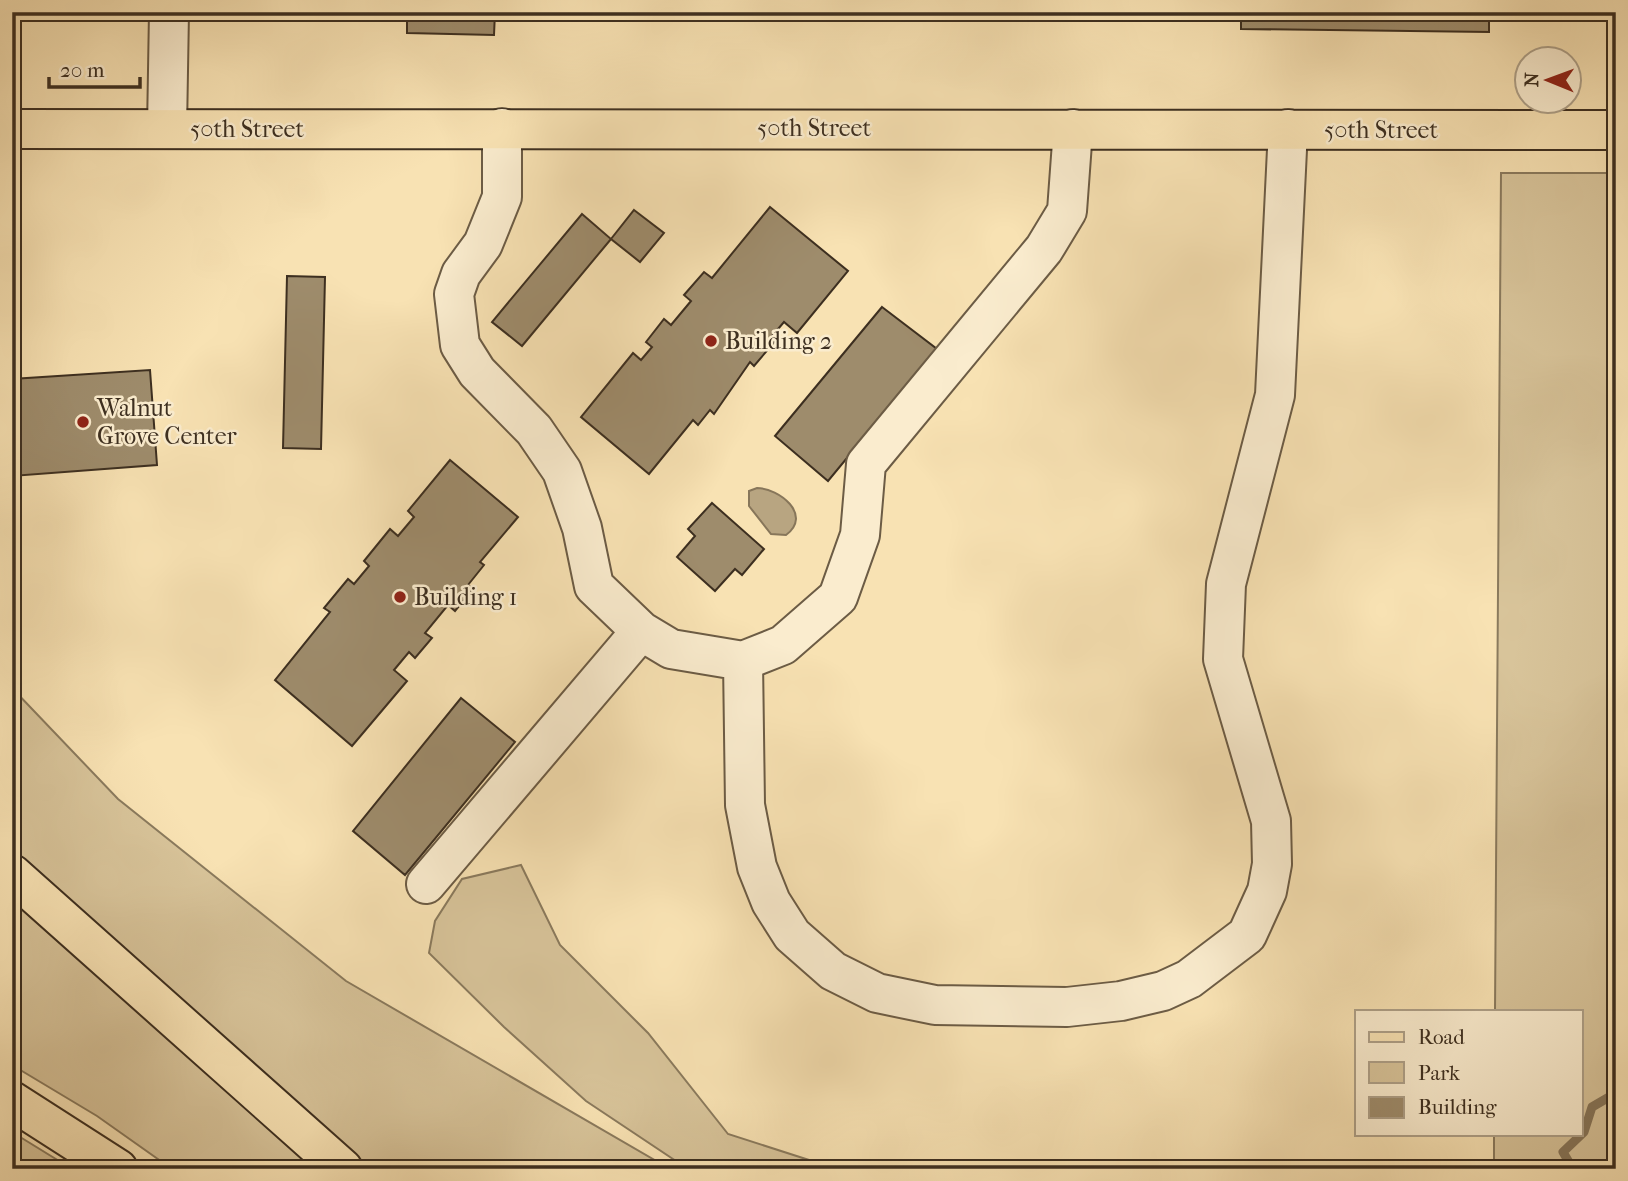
<svg xmlns="http://www.w3.org/2000/svg" width="1628" height="1181" font-family="'IM FELL French Canon',serif">
	<style>
		.green { fill: #d8c49a; stroke: #8a7a5d; stroke-width: 2 }
		.water { fill: #b8a581; stroke: #87765a; stroke-width: 2 }
		.lines { fill: none; stroke-linecap: round; stroke-linejoin: round }
		.stream { stroke: #87765a; stroke-width: 9 }
		.building { fill: #9e8c6c; stroke: #3d2f20; stroke-width: 2 }
		.minor-casing { stroke: #6c5c45; stroke-width: 42 }
		.major-casing { stroke: #3d2f20; stroke-width: 42 }
		.highway-casing { stroke: #3d2f20; stroke-width: 42 }
		.minor { stroke: #faecce; stroke-width: 38 }
		.major { stroke: #f8e2b3; stroke-width: 38 }
		.highway { stroke: #f8e2b3; stroke-width: 38 }
		.poi-dot { fill: #8f2418; stroke: #faecce; stroke-width: 2.5 }
		.labels { text-anchor: middle; stroke-width: 5; stroke-linejoin: round; paint-order: stroke }
		.street-label { font-size: 24px; fill: #3d2f20; stroke: #faecce }
		.poi-label { font-size: 24px; fill: #3d2f20; stroke: #faecce; text-anchor: start }
	</style>
	<rect width="100%" height="100%" fill="#f8e2b3"/>
	<filter id="stains"><feTurbulence type="fractalNoise" baseFrequency=".00286" numOctaves="4"/><feColorMatrix values="0 0 0 0 .2 0 0 0 0 .09 0 0 0 0 .02 0 0 0 .5 -.17"/></filter>
	<radialGradient id="worn" r=".72"><stop offset=".6" stop-color="#630" stop-opacity="0"/><stop offset="1" stop-color="#630" stop-opacity=".3"/></radialGradient>
	<path class="green" d="M1501 173H1616V1169H1494V1134H1581V1011H1495Z
		M12 688 118 799 346 981 670 1169H368L12 850Z
		M521 865 560 945 648 1033 728 1134 837 1169H688L586 1101 504 1027 429 953 435 921 462 879Z
		M12 896 315 1169H172L97 1116 12 1065Z
		M12 1132 72 1169H12Z"/>
	<path class="water" d="M757 488C779 488 813 515 786 535L771 534 749 506V491Z"/>
	<g class="lines">
		<path class="stream" d="M1573 1169 1563 1152 1584 1132 1592 1107 1616 1093"/>
	</g>
	<path class="building" d="M407 12H495L494 35 407 33Z
		M1241 12H1489V32L1241 29Z
		M770 207 848 271 797 333 784 322 772 336 776 340 754 366 750 362 714 414 710 410 698 425 693 420 649 474 581 417 633 353 641 360 652 347 646 342 664 319 671 325 691 301 684 295 704 272 712 278Z
		M634 210 664 233 640 262 611 239Z
		M582 214 611 239 522 346 492 322Z
		M287 276 325 277 321 449 283 448Z
		M882 307 937 349 828 481 775 436Z
		M150 370 157 465 12 476V379Z
		M450 460 518 517 480 562 484 565 468 585 473 589 455 611 448 605 425 633 432 638 415 658 409 652 394 670 407 681 352 746 275 680 330 612 324 608 348 579 354 584 369 566 364 561 390 529 398 536 414 517 408 511Z
		M712 503 764 549 742 575 735 569 715 591 677 557 695 536 688 529Z
		M461 698 515 742 405 875 353 831Z"/>
	<g class="lines">
		<g class="minor-casing">
			<path id="minor" d="M502 128V197L483 244 461 274 454 294 460 345 477 372 534 430 562 471 582 528 594 586 641 631 671 649 743 661 783 645 838 597 860 535 866 464 1044 249 1067 211 1073 129
				M167 129 169 12
				M743 661 745 805 757 867 771 902 792 935 833 971 877 993 935 1005 1067 1007 1121 1001 1163 991 1189 979 1247 935 1267 891 1272 864 1271 821 1223 659 1226 584 1275 395 1288 129
				M426 884 641 631"/>
		</g>
		<g class="major-casing">
			<path id="major" d="M12 129 1616 130"/>
		</g>
		<g class="highway-casing">
			<path id="highway" d="M12 874 343 1169
				M12 1101 118 1169"/>
		</g>
		<use href="#minor" class="minor"/>
		<use href="#major" class="major"/>
		<use href="#highway" class="highway"/>
	</g>
	<g class="poi-dot">
		<circle cx="711" cy="341" r="7"/>
		<circle cx="83" cy="422" r="7"/>
		<circle cx="400" cy="597" r="7"/>
	</g>
	<g class="labels">
		<g class="street-label">
			<text x="814" y="136">50th Street</text>
			<text x="247" y="137">50th Street</text>
			<text x="1381" y="138">50th Street</text>
		</g>
		<g class="poi-label">
			<text x="725" y="349">Building 2</text>
			<text x="97" y="416">Walnut<tspan x="97" dy="28">Grove Center</tspan></text>
			<text x="414" y="605">Building 1</text>
		</g>
	</g>
	<rect width="1628" height="1181" fill="none" stroke="#f8e2b3" stroke-width="42"/>
	<rect x="14" y="14" width="1600" height="1153" fill="none" stroke="#3d2f20" stroke-width="3.5"/>
	<rect x="21" y="21" width="1586" height="1139" fill="none" stroke="#3d2f20" stroke-width="2"/>
	<rect x="1355" y="1010" width="228" height="126" fill="#faecce" stroke="#aea088" stroke-width="2"/>
	<rect x="1369" y="1032" width="35" height="10" fill="#f8e2b3" stroke="#aea088" stroke-width="2"/>
	<text x="1418" y="1044" font-size="21" fill="#3d2f20">Road</text>
	<rect x="1369" y="1062" width="35" height="21" fill="#d8c49a" stroke="#aea088" stroke-width="2"/>
	<text x="1418" y="1080" font-size="21" fill="#3d2f20">Park</text>
	<rect x="1369" y="1097" width="35" height="21" fill="#9e8c6c" stroke="#aea088" stroke-width="2"/>
	<text x="1418" y="1114" font-size="21" fill="#3d2f20">Building</text>
	<g transform="translate(1548 80) rotate(271)"><circle r="33" fill="#faecce" stroke="#aea088" stroke-width="2"/>
	<path d="M0-5L12 26L0 18L-12 26Z" fill="#8f2418"/>
	<text y="-10" font-size="19" font-weight="bold" text-anchor="middle" fill="#3d2f20">N</text>
	</g>
	<path d="M49 77v10h91v-10" fill="none" stroke="#3d2f20" stroke-width="3.5"/>
	<text x="60" y="77" font-size="21" fill="#3d2f20" stroke="#faecce" stroke-width="5" paint-order="stroke">20 m</text>
	<rect width="100%" height="100%" filter="url(#stains)"/>
	<rect width="100%" height="100%" fill="url(#worn)"/>
</svg>
